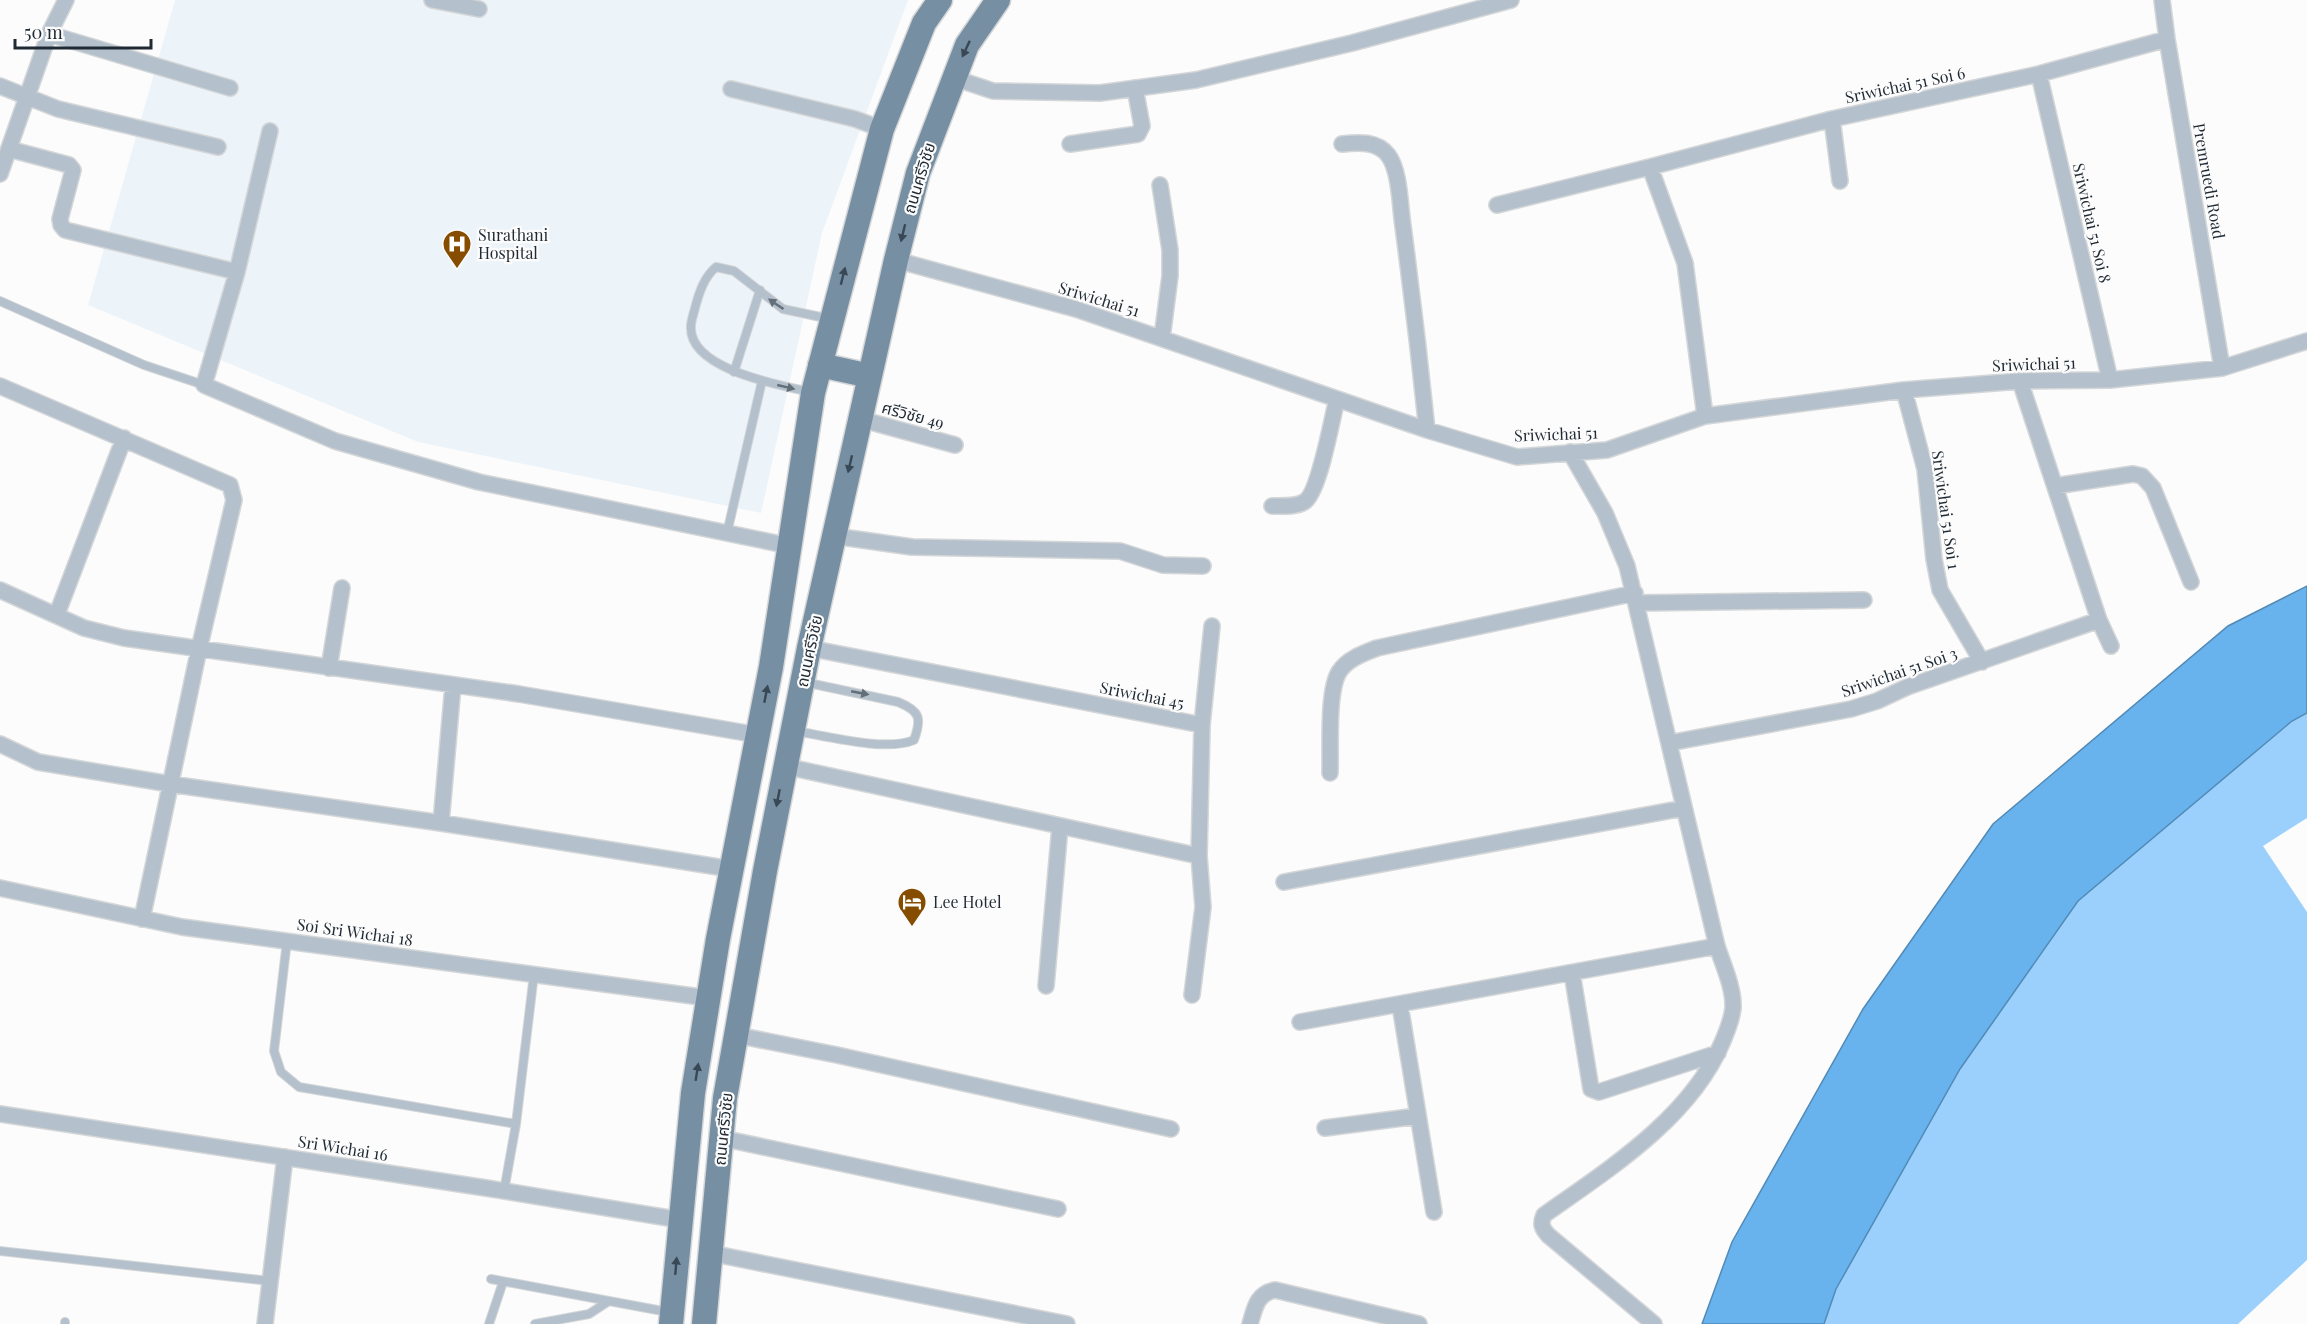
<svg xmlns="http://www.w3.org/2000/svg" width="2307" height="1324" font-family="'Playfair Display','Noto Sans Thai',serif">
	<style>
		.built { fill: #ecf4fa }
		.green { fill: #9bd0fc }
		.water { fill: #68b3ee; stroke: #528ab6; stroke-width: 1.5 }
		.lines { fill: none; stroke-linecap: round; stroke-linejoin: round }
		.lane-casing { stroke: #d4d6d8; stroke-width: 10 }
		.street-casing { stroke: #d4d6d8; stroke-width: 18 }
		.primary-casing { stroke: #d4d6d8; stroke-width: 27 }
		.lane { stroke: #b4c1cc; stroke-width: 8 }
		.street { stroke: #b4c1cc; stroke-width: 15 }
		.primary { stroke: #778fa3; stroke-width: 24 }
		.oneway { fill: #394855 }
		.oneway2 { fill: #626e78 }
		.labels { text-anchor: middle; stroke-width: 4.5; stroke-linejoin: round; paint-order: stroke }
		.street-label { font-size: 16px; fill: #1f2a34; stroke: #fcfcfc }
		.poi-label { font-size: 16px; fill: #1f2a34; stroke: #fcfcfc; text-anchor: start }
	</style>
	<rect width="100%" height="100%" fill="#fcfcfc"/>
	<path class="built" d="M175 0H908L822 233 761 513 418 442 88 305Z"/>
	<path class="green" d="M2307 713V818L2263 846 2307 912V1260L2238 1324H1824L1836 1289 1960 1069 2078 901 2292 721Z"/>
	<path class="water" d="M2307 586V713L2292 721 2078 901 1960 1069 1836 1289 1824 1324H1702L1732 1242 1863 1009 1993 824 2228 626Z"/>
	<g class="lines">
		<g class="lane-casing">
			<path id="lane" d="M0 301 144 365 204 385
				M734 372 760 290
				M810 392C779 385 688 369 691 326 691 320 694 313 695 308 699 293 704 277 716 267L734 271 783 309 830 319
				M727 533 762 381
				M795 731C826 736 886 752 914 740 922 718 920 711 898 702L804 682
				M287 941 274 1051 281 1072 299 1087 516 1124
				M504 1191 516 1124 534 974
				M0 1251 270 1281
				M491 1279 609 1301
				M65 1324V1322
				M489 1324 503 1282
				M535 1324 589 1314 609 1301 668 1312"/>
		</g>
		<g class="street-casing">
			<path id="street" d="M432 0 479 9
				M2162 0 2167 39 2222 368
				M49 34 230 88
				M2039 74 2110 380
				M954 78 993 91 1100 93 1196 80 1352 43 1511 0
				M0 86 58 109 218 147
				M731 89 855 119 882 129
				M1832 119 1840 181
				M270 131 237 272 204 385 335 441 479 482 790 546
				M1070 144 1138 134 1142 126 1135 88
				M1342 144C1359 142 1377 141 1388 155 1400 170 1400 207 1403 226 1412 294 1420 362 1427 430
				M9 149 69 165 73 170 60 219 61 225 65 230 237 272
				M0 174 49 34 66 0
				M1160 185 1170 250V276L1162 338
				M1497 205 1650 167
				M896 260 1076 309 1427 430 1517 457 1607 450 1705 416 1904 390 2020 381 2110 380 2222 368 2307 341
				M2020 381 2099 620 2111 646
				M0 386 230 485 234 500 199 649 142 919
				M1904 390 1925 469 1934 559 1940 590 1982 662
				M1705 416 1685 263 1650 167 1832 119 2039 74 2167 39
				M860 419 955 445
				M1570 452 1605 513 1627 566 1717 946C1723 965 1734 988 1733 1008 1732 1020 1727 1031 1722 1043 1690 1118 1609 1169 1544 1215 1540 1224 1542 1228 1548 1235L1654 1324
				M2055 486 2133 474 2142 476 2153 488 2191 582
				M1272 506C1282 506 1296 507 1304 502 1319 494 1332 418 1337 399
				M834 536 912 547 1120 551 1163 565 1203 566
				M0 590 84 628 124 638 519 694 758 735
				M1637 603 1864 600
				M57 614 124 438
				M809 648 1202 725 1199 856 1203 907 1192 995
				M329 668 342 588
				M1202 725 1212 626
				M1669 743 1851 709 1877 701 1907 687 2099 620
				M0 744 38 762 170 784 441 823 731 869
				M784 766 1199 856
				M1330 773C1331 748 1327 692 1339 672 1347 659 1364 653 1377 648L1635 593
				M441 823 453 685
				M1284 882 1684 808
				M0 888 182 927 708 998
				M1572 973 1591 1089 1599 1092 1718 1053
				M1046 986 1060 826
				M1400 1005 1434 1212
				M1300 1022 1717 946
				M736 1035 837 1055 1171 1129
				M0 1114 486 1188 681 1220
				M1325 1128 1418 1116
				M721 1138 1058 1209
				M710 1253 1067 1324
				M265 1324 285 1157
				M1250 1324C1255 1308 1256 1294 1275 1290L1419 1324"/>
		</g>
		<g class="primary-casing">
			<path id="primary" d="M820 365 870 376
				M671 1324 693 1093 718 939 771 667 813 393 882 129 924 23 940 0
				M704 1324 725 1098 765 871 809 648 896 260 918 173 967 45 998 0"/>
		</g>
		<use href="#lane" class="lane"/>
		<use href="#street" class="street"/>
		<use href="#primary" class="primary"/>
	</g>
	<defs><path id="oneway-solid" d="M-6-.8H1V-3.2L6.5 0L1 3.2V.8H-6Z" transform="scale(1.5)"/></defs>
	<g class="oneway">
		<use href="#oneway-solid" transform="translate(966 49) rotate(115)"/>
		<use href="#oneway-solid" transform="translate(903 233) rotate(104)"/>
		<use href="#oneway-solid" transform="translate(843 276) rotate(-76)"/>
		<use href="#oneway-solid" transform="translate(850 464) rotate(103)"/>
		<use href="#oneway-solid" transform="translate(766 694) rotate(-79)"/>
		<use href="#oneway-solid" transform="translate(778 798) rotate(101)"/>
		<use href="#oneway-solid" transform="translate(697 1072) rotate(-81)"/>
		<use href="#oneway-solid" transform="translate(676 1266) rotate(-85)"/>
	</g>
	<g class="oneway2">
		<use href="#oneway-solid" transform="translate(776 304) rotate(-146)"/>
		<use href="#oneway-solid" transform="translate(786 387) rotate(13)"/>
		<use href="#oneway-solid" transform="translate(860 693) rotate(11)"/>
	</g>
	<defs>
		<g id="hospital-pin" transform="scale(1.5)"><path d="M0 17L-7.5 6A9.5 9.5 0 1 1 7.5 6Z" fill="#864d00" stroke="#fcfcfc"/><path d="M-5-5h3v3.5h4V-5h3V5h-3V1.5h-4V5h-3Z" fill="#fff"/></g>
		<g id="hotel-pin" transform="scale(1.5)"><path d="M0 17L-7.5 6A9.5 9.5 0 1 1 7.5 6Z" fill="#864d00" stroke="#fcfcfc"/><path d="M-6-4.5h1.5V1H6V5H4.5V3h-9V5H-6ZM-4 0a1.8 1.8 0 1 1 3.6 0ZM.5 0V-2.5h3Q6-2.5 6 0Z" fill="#fff"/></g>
	</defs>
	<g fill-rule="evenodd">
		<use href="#hospital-pin" x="457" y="244"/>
		<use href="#hotel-pin" x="912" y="902"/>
	</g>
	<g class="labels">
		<g class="street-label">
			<text transform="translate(1905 85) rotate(-12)" y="6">Sriwichai 51 Soi 6</text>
			<text transform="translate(919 178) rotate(-73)" y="6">ถนนศรีวิชัย</text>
			<text transform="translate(2209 181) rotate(80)" y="6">Premruedi Road</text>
			<text transform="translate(2092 223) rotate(77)" y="6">Sriwichai 51 Soi 8</text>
			<text transform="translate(1099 299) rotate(17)" y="6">Sriwichai 51</text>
			<text transform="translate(2034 364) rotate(-2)" y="6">Sriwichai 51</text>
			<text transform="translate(913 415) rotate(15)" y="6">ศรีวิชัย 49</text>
			<text transform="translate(1556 434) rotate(-2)" y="6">Sriwichai 51</text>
			<text transform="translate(1946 510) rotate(82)" y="6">Sriwichai 51 Soi 1</text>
			<text transform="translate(809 651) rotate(-78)" y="6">ถนนศรีวิชัย</text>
			<text transform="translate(1899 672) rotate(-19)" y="6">Sriwichai 51 Soi 3</text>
			<text transform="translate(1142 695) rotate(11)" y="6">Sriwichai 45</text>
			<text transform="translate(355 932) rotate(8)" y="6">Soi Sri Wichai 18</text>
			<text transform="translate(723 1129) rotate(-84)" y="6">ถนนศรีวิชัย</text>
			<text transform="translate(343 1148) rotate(9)" y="6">Sri Wichai 16</text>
		</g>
		<g class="poi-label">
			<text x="478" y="241">Surathani<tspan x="478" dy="18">Hospital</tspan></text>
			<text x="933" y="908">Lee Hotel</text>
		</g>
	</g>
	<path d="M15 39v9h136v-9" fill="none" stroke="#1f2a34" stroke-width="3"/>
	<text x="24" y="39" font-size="18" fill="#1f2a34" stroke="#fcfcfc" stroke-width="4.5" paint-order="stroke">50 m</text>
</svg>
